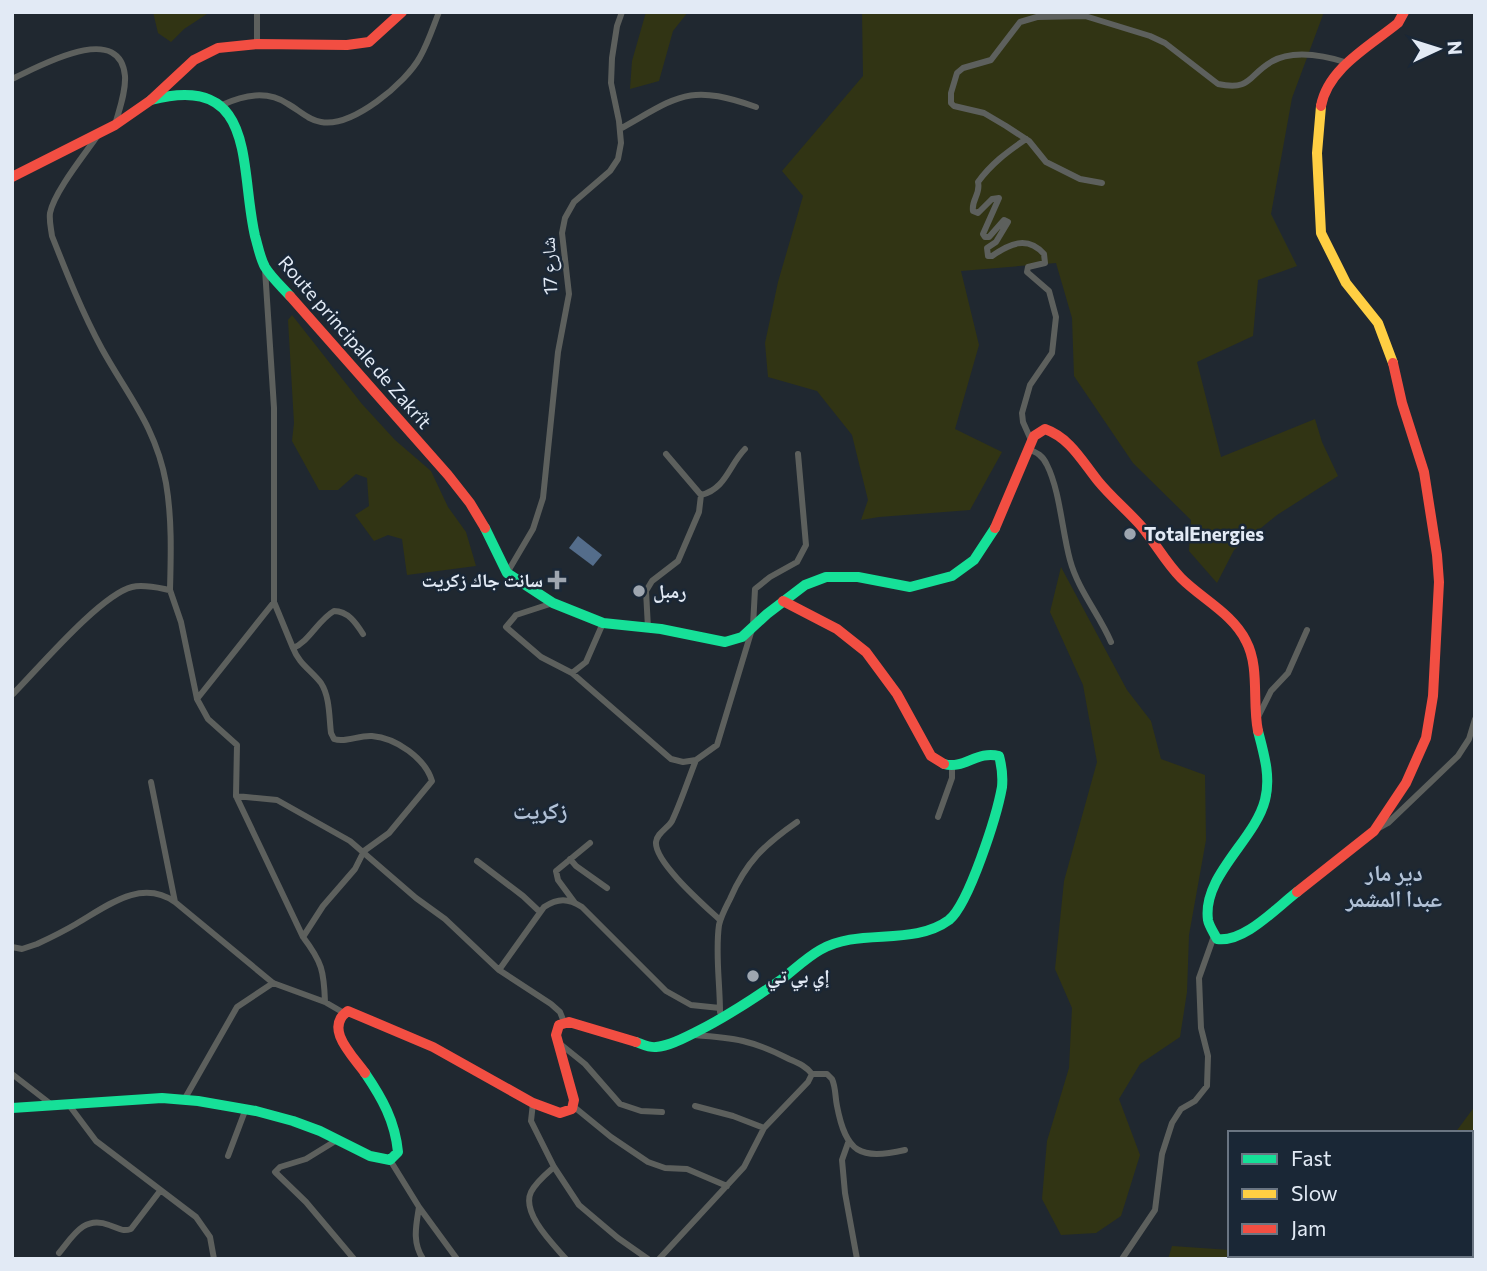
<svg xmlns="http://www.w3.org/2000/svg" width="1487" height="1271" font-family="Commissioner,'Noto Naskh Arabic',sans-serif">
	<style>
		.green { fill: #313414 }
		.water { fill: #546d8b }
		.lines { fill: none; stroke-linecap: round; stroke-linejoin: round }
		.street { stroke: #5d605d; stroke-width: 6 }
		.fast { stroke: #16e098; stroke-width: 10 }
		.slow { stroke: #ffcf43; stroke-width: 10 }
		.jam { stroke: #f24e42; stroke-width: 10 }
		.poi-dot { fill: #9ea6b0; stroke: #1a2736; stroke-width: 2.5 }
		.labels { text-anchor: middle; stroke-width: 5; stroke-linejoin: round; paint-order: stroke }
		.street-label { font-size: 19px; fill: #e2eaf5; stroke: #1a2736 }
		.poi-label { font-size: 19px; font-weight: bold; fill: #e2eaf5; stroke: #1a2736; text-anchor: start }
		.quarter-label { font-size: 23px; font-weight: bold; fill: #b1c1d6; stroke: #1a2736 }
	</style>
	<rect width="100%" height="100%" fill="#202830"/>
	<path class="green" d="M153 12H210L184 29 171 42 158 33Z
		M646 12H688L673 31 659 81 630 89 632 61Z
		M862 12H1324L1292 98 1271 214 1297 266 1258 280 1253 336 1197 362 1221 457 1315 419 1322 442 1338 476 1277 515 1234 550 1217 583 1189 551 1191 520 1133 463 1074 376 1072 318 1056 263 961 271 979 345 955 429 1002 452 970 510 879 517 861 520 868 500 852 435 817 391 768 377 765 343 778 282 803 196 782 171 863 76Z
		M292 315 362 404 395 440 431 471 448 507 466 532 476 566 407 575 402 539 388 535 374 541 355 515 369 506 367 478 356 474 338 490H319L292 441 294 423 288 320Z
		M1061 567 1127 690 1151 721 1161 759 1205 775 1206 840 1189 935 1187 992 1180 1037 1140 1064 1119 1099 1140 1155 1121 1216 1096 1233 1061 1235 1042 1199 1047 1141 1069 1068 1072 1008 1055 969 1064 881 1097 762 1083 685 1050 612Z
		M1475 1106V1259H1168L1172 1246 1230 1250V1255H1308L1352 1258 1355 1255H1471V1133H1455Z"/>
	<path class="water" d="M578 536 602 555 593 566 569 548Z"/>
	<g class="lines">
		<path class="street" d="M257 44V12
			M12 79C38 67 120 20 125 76 126 92 119 110 115 125
			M222 105C244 95 267 90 288 104 299 110 308 120 321 122 352 128 406 83 420 57 428 43 433 27 439 12
			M620 129C679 96 688 83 756 107
			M98 135C85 154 54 192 50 213 49 221 51 228 52 236 67 274 82 312 102 349 128 396 156 427 166 483 172 518 171 554 170 590
			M1026 139C1007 152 991 164 978 182 981 194 971 200 973 211L978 213 992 199 999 198 983 234 985 237H989L1004 220 1008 222 996 242 987 248 988 256H992C1009 244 1027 235 1044 254L1045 263 1028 267 1027 272 1049 291 1056 317 1052 353 1030 385 1022 413 1023 422 1031 440
			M1102 183 1080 179 1046 162 1029 141 1006 126 984 113 954 106 951 103V93L957 73 963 68 991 60 1020 22 1037 17 1085 16 1150 36 1165 43 1218 84C1252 91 1248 75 1271 62 1293 49 1326 56 1348 63
			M265 269 274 408V602
			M1027 449C1037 452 1043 456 1047 465 1060 491 1062 531 1070 560 1078 590 1099 614 1111 642
			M701 495C726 489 729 465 745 449
			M507 573 533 529 543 498 558 352 569 294 562 233 565 218 574 202 610 171 618 159 621 143 619 121 611 83 612 58 617 26 622 12
			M553 603 516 615 506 627 541 657 572 673 586 662 603 623
			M648 628 646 591 652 581 678 561 699 512 701 495 666 454
			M293 648C299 664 311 670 321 683 330 697 329 717 331 733L334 739C345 743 359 735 372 736 396 738 425 758 432 781L389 833 364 851 355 869 323 906 303 937C322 962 324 971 325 1002
			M572 673 671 759 683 762 696 760 717 745 753 626 755 589 770 577 797 562 806 545 798 454
			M12 695C37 670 100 595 132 587 144 584 159 588 170 590L181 622 197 699 274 602 293 648C309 642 318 620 334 611 348 611 356 623 363 634
			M197 699 208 719 237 745 236 796 303 937
			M1257 719 1271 691 1288 673 1307 630
			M696 760C688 780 681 802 672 821 668 828 657 833 656 842 654 862 705 906 720 920
			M151 782 175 902
			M236 796 277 800 350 841 416 898 445 919 499 970 551 1004 560 1012 564 1022
			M938 817 952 778V767
			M1379 828 1388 823 1458 756 1469 739 1475 719
			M570 859 576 866 607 888
			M477 861 523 896 540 912
			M575 903 558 880 556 871 590 843
			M12 947 22 949 37 944C50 938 64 931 76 924 107 906 141 878 175 902L273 983 325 1002 344 1013
			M499 970 544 907C558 898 568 898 582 907L666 991 691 1005 720 1008
			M720 1012C720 983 715 953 719 925 721 916 726 907 730 899 746 862 764 845 797 822
			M559 1043 585 1064 620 1104 641 1111 662 1112
			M12 1074 52 1105
			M812 1074H827L832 1079C836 1088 835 1097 837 1106 846 1153 860 1160 905 1150
			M184 1100 237 1007 273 983
			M533 1103 531 1121 554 1167 579 1205 618 1238 648 1259
			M69 1105 96 1141 196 1217 210 1237 214 1259
			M573 1106 611 1137 648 1162 665 1168 687 1169 727 1186
			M695 1106 733 1116 764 1128
			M337 1140 306 1159 280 1167 275 1172 306 1202 354 1259
			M848 1143 842 1160 845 1193 857 1259
			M228 1156 245 1111
			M390 1160 419 1207C416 1226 412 1242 423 1259
			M554 1167C546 1174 536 1182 531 1192 521 1213 553 1244 566 1259
			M419 1207 457 1259
			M59 1253C73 1236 84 1215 109 1225 118 1228 122 1232 131 1229L160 1191
			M659 1259 744 1167 764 1128 808 1082 812 1074C806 1066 798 1063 789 1059 752 1040 735 1038 694 1035
			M1122 1259 1155 1210 1162 1154 1172 1123 1181 1109 1195 1101 1207 1086 1208 1056 1201 1028 1199 978 1214 936"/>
		<path class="fast" d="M151 100C258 72 239 167 255 236 258 246 260 258 265 267 271 277 282 287 290 296
			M485 528 507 573 553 603 603 623 661 629 725 642 742 637 767 614 805 585 826 577H858L910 587 952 576 974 560 995 528
			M1258 731C1264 754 1271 777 1265 800 1255 840 1202 876 1208 920 1209 926 1214 933 1217 939 1244 943 1276 908 1297 892
			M636 1042C642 1044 650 1048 656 1047 670 1046 684 1038 696 1032 726 1017 755 998 782 979 795 969 806 958 820 950 859 927 912 947 949 920 969 904 997 815 1002 787 1003 776 1002 767 999 756 977 750 964 770 944 764
			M12 1108 162 1098 198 1101 256 1111 293 1121 320 1131 370 1156 390 1160 398 1152C395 1121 382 1098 365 1073"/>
		<path class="slow" d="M1321 106 1317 153 1321 233 1346 283 1378 323 1393 363"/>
		<path class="jam" d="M1321 106C1328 68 1370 46 1398 23L1404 12
			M12 177 115 125 151 100 194 60 218 48 257 44 347 45 369 42 402 12
			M290 296 448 475 470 503 485 528
			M995 528 1034 436 1045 429C1070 438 1082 461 1098 481 1111 497 1128 511 1142 527 1156 544 1166 563 1181 578 1202 599 1233 614 1246 641 1260 667 1252 703 1258 731
			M783 601 837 629 866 652 897 694 931 756 944 764
			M1297 892 1374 831 1406 783 1426 738 1433 696 1439 582 1437 555 1424 472 1402 403 1393 363
			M365 1073C353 1056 323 1028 348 1011L433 1047 533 1103 560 1113 572 1109 574 1100 556 1035 559 1025 569 1022 636 1042"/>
	</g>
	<g class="poi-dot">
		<circle cx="1130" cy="534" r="7"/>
		<path d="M553.5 569.5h7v7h7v7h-7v7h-7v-7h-7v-7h7z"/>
		<circle cx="639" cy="591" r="7"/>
		<circle cx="753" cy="976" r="7"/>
	</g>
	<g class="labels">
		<g class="street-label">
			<text transform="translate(549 266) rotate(-93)" y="7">شارع 17</text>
			<text transform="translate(355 342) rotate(49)" y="7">Route principale de Zakrît</text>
		</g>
		<g class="poi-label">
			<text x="1144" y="541">TotalEnergies</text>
			<text x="543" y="587" text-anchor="end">سانت جاك زكريت</text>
			<text x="653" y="598">رمبل</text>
			<text x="767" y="983">إي بي تي</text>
		</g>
		<g class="quarter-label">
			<text x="540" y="819">زكريت</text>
			<text x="1394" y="881">دير مار<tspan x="1394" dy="26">عبدا المشمر</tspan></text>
		</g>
	</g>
	<rect width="1487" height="1271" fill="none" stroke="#e2eaf5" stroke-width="28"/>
	<rect x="1228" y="1131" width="245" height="126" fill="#1a2736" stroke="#6a7582" stroke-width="2"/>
	<rect x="1242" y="1154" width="35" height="10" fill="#16e098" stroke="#6a7582" stroke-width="2"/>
	<text x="1291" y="1166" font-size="21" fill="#e2eaf5">Fast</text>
	<rect x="1242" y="1189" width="35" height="10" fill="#ffcf43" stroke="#6a7582" stroke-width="2"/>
	<text x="1291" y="1201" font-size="21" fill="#e2eaf5">Slow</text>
	<rect x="1242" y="1224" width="35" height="10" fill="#f24e42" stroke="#6a7582" stroke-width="2"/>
	<text x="1291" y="1236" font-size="21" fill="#e2eaf5">Jam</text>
	<g transform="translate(1438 49) rotate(86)" stroke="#1a2736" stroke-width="5" paint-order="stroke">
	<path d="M0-5L12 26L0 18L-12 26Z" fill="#e2eaf5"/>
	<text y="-10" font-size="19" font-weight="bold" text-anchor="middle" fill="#e2eaf5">N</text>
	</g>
</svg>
